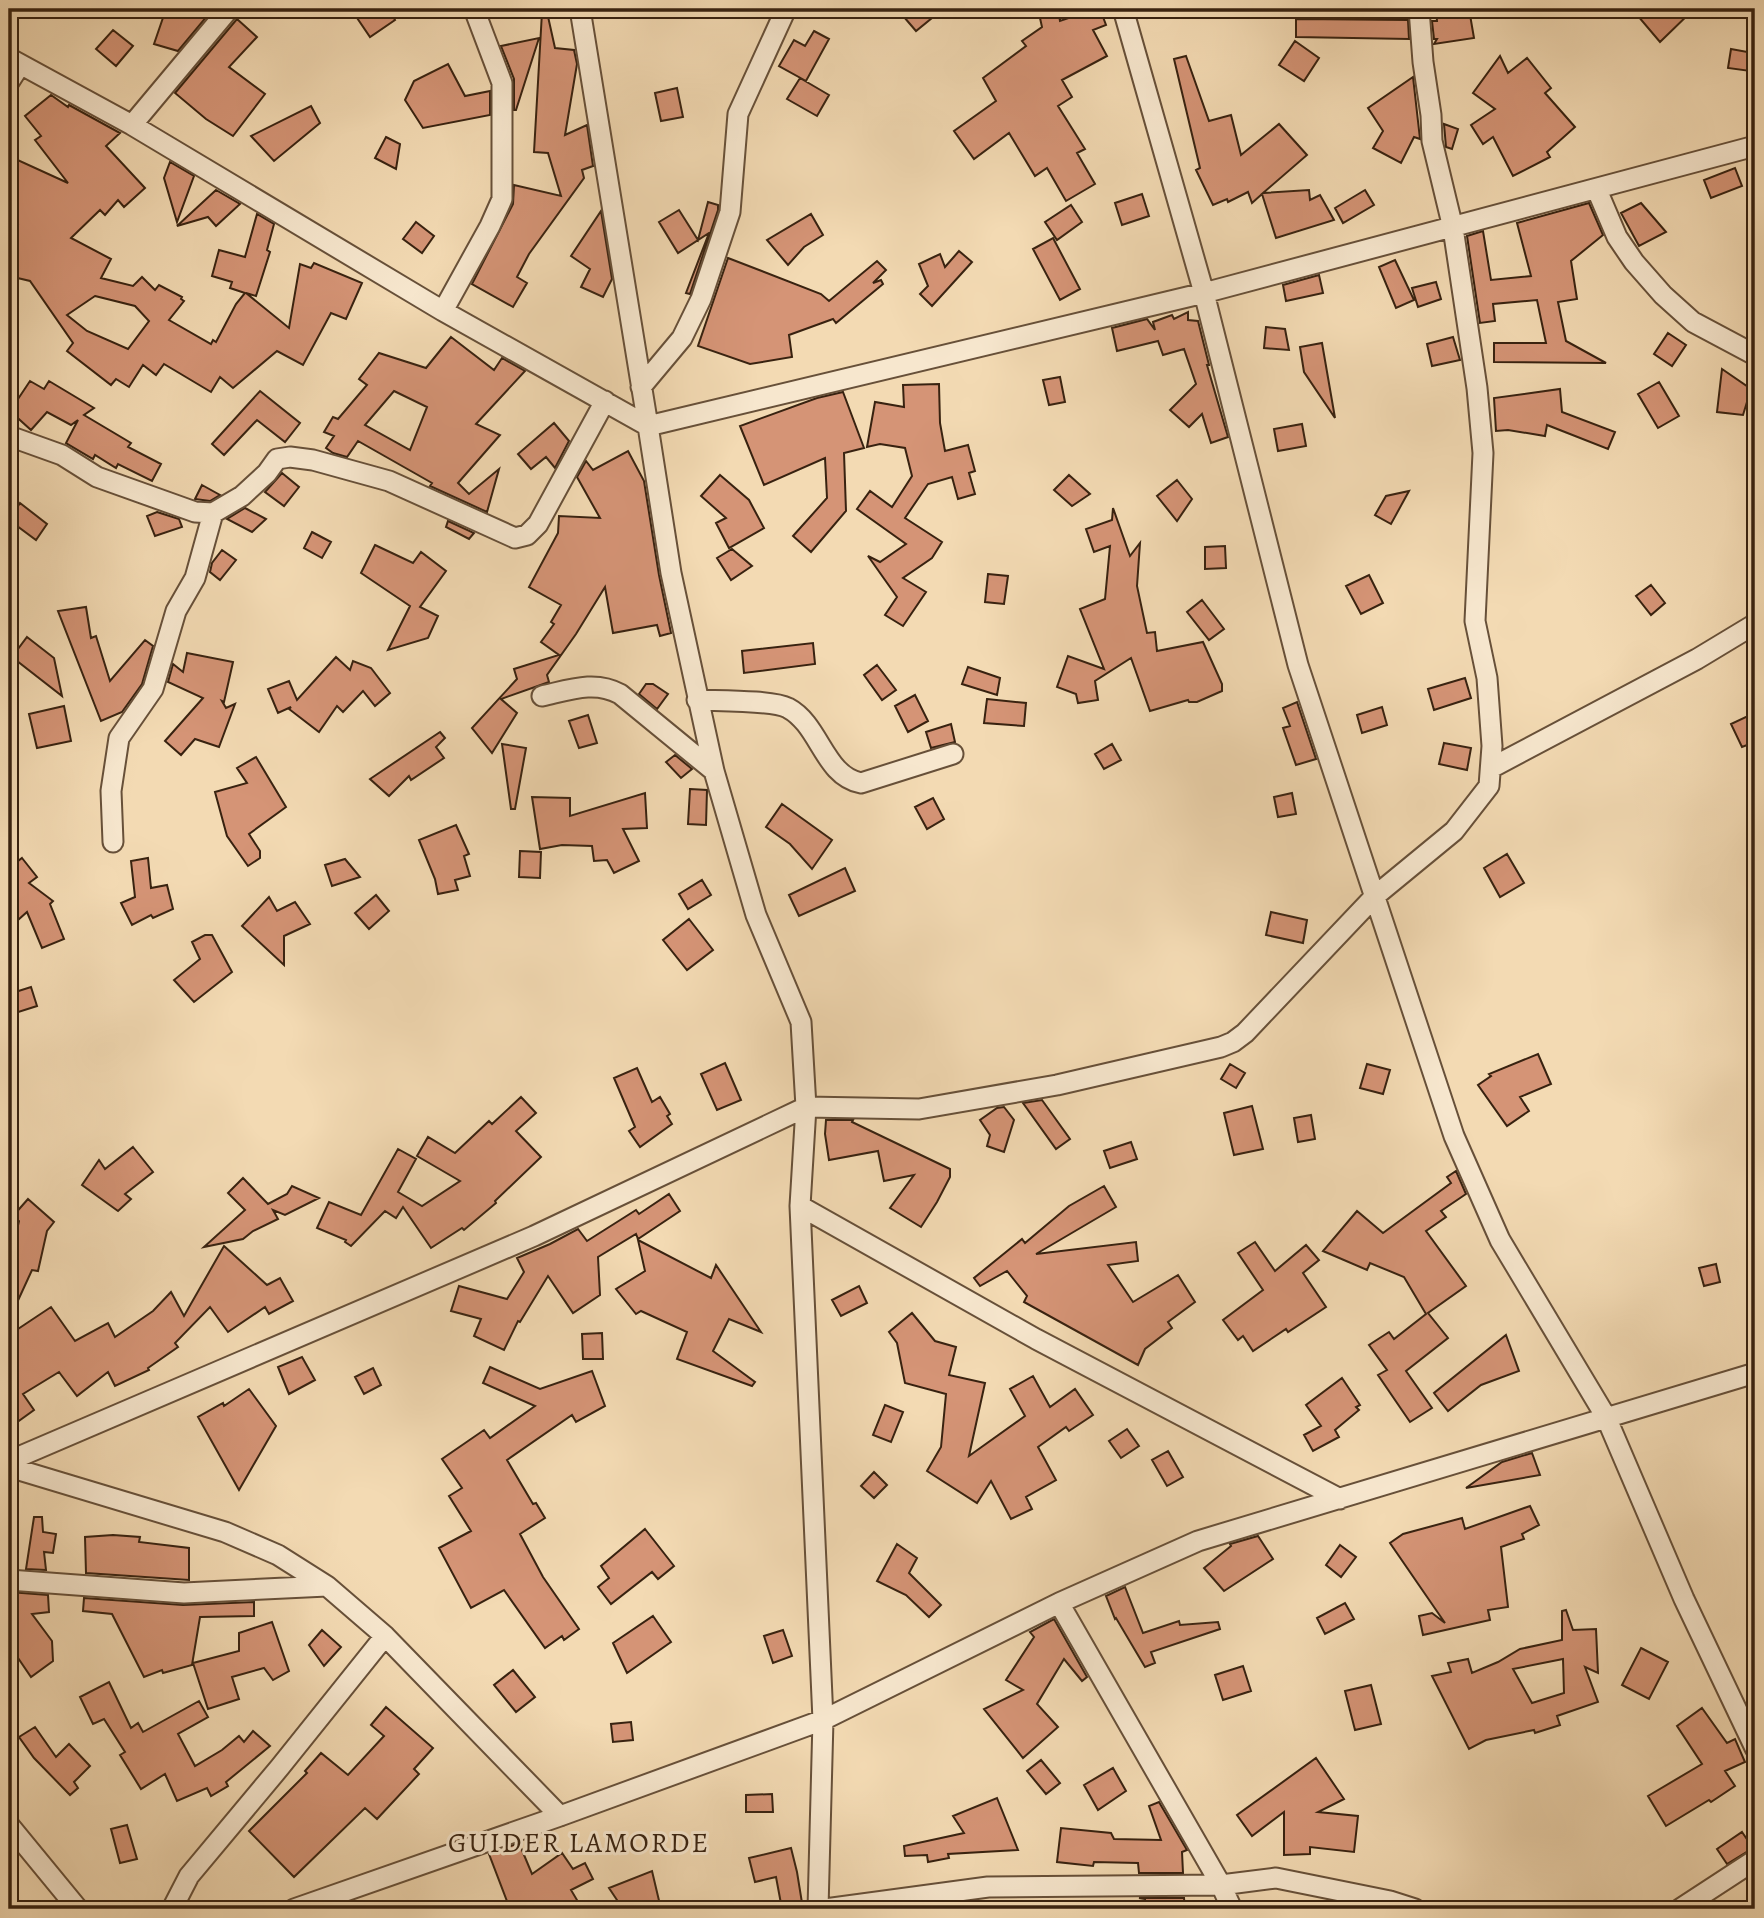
<svg xmlns="http://www.w3.org/2000/svg" width="1764" height="1918" font-family="Alegreya,serif">
	<style>
		.building { fill: #d59476; stroke: #382210; stroke-width: 2; fill-rule: evenodd }
		.lines { fill: none; stroke-linecap: round; stroke-linejoin: round }
		.minor-casing { stroke: #675039; stroke-width: 23 }
		.minor { stroke: #f7e7ce; stroke-width: 19 }
		.labels { text-anchor: middle; stroke-width: 6; stroke-linejoin: round; paint-order: stroke }
		.quarter-label { font-size: 28px; letter-spacing: 2px; fill: #382210; stroke: #f7e7ce }
	</style>
	<rect width="100%" height="100%" fill="#f3dab3"/>
	<filter id="stains"><feTurbulence type="fractalNoise" baseFrequency=".00286" numOctaves="4"/><feColorMatrix values="0 0 0 0 .2 0 0 0 0 .09 0 0 0 0 .02 0 0 0 .5 -.17"/></filter>
	<radialGradient id="worn" r=".72"><stop offset=".6" stop-color="#630" stop-opacity="0"/><stop offset="1" stop-color="#630" stop-opacity=".3"/></radialGradient>
	<path class="building" d="M166 9H213L178 51 154 44Z
		M351 9H388L395 20 370 37Z
		M913 9H943L916 31 904 17Z
		M1095 9H1100L1106 25 1093 30 1107 56 1062 80 1072 97 1058 106 1085 149 1077 153 1095 184 1066 201 1047 168 1035 176 1009 133 974 159 954 131 996 101 983 78 1026 46 1022 41 1042 27 1040 18 1059 15 1060 21Z
		M1436 9H1469L1474 38 1434 44 1437 39H1434L1432 21H1437Z
		M1632 9H1694L1660 42Z
		M542 12H547L555 48 574 50 577 64 565 135 587 125 593 166 582 170 584 178 529 254 517 277 527 283 513 307 472 284 513 204 514 185 561 196 548 153 534 152Z
		M237 19 257 37 229 67 265 94 233 136 206 119 175 93Z
		M1296 19 1408 20 1409 39 1296 37Z
		M113 30 133 46 116 66 96 49Z
		M814 31 829 39 806 81 779 66 794 40 805 46Z
		M539 38 516 110H514V79L501 46Z
		M1295 41 1319 58 1304 81 1279 65Z
		M1731 49 1753 53 1750 71 1728 68Z
		M1186 56 1209 121 1231 115 1241 155 1279 124 1307 155 1263 193 1309 190 1310 200 1320 195 1334 220 1276 238 1262 194 1252 203 1248 192 1228 202 1227 199 1213 205 1196 170 1200 168 1174 59Z
		M1500 56 1508 73 1527 58 1551 88 1545 93 1575 127 1547 152 1550 157 1513 176 1493 137 1483 144 1471 125 1495 109 1473 93Z
		M448 64 465 96 490 91V115L423 128 405 100 414 81Z
		M1413 77 1420 139 1414 137 1401 163 1373 148 1383 131 1368 108Z
		M800 78 829 95 817 116 787 99Z
		M677 88 683 117 661 121 655 93Z
		M51 95 68 107 69 105 120 133 106 146 145 188 124 207 118 200 105 215 100 210 71 238 111 259 101 278 133 286 142 277 155 290 159 285 182 297 181 299 184 301 169 320 211 344 213 340 216 342 236 304 245 293 230 288 232 282 212 276 219 250 245 257 257 214 274 224 267 250 270 252 256 296 246 293 289 328 300 264 311 268 314 263 362 283 346 319 331 313 303 365 277 351 233 388 220 377 211 392 164 364 156 375 143 365 129 387 116 379 111 385 67 351 73 343 30 281 9 276 18 225 9 222V156L68 183 35 140 41 136 25 116ZM95 296 135 306 149 321 128 349 87 331 67 315Z
		M311 106 320 123 274 161 251 136Z
		M1444 124 1458 129 1452 149 1446 147Z
		M386 137 400 144 396 169 375 158Z
		M170 162 194 176 177 222 164 178Z
		M1735 168 1742 186 1711 198 1704 180Z
		M216 190 240 204 216 226 208 217 177 226Z
		M1365 190 1374 205 1343 223 1335 208Z
		M1142 194 1149 216 1122 225 1115 203Z
		M708 202 718 205V210L690 294 686 293 709 233 678 253 659 222 679 210 698 240Z
		M1589 203 1603 235 1571 261 1577 299 1558 302 1566 341 1606 363 1494 362V343H1546L1537 300 1493 304 1495 321 1480 323 1467 236 1483 231 1491 280 1531 276 1517 223Z
		M1641 203 1666 232 1639 246 1621 213Z
		M1071 205 1082 222 1057 240 1045 222Z
		M601 211 612 279 603 297 581 287 590 269 571 256Z
		M811 214 823 235 804 247 788 265 767 240Z
		M416 222 434 236 422 253 403 239Z
		M1053 238 1080 289 1060 300 1033 249Z
		M959 251 972 262 932 306 920 294 928 286 919 264 940 254 945 267Z
		M728 258 821 294 829 301 877 261 886 270 873 283 881 280 883 284 836 323 833 319 789 335 792 357 750 364 698 346Z
		M1395 260 1414 300 1396 308 1379 267Z
		M1319 275 1323 293 1286 301 1283 285Z
		M1436 282 1441 299 1418 307 1412 288Z
		M1188 312V320L1198 321 1209 365H1207L1228 437 1211 443 1202 414 1189 427 1170 410 1196 384 1184 349 1163 355 1158 341 1117 351 1112 328 1147 319 1155 330 1153 322 1172 315 1174 319Z
		M1266 327 1285 329 1289 350 1264 348Z
		M1668 333 1686 345 1672 366 1654 354Z
		M451 337 494 370 502 358 525 371 476 424 500 435 458 483 469 494 499 469 487 512 430 486 432 483 358 441 347 457 333 453 326 448 334 436 324 432 333 417 338 419 367 385 359 379 379 353 426 368ZM394 391 427 407 410 450 365 425Z
		M1453 337 1460 360 1432 366 1427 344Z
		M1322 343 1335 418 1304 372 1300 347Z
		M1722 369 1751 389 1743 415 1717 412Z
		M1060 377 1065 402 1049 405 1043 380Z
		M30 381 44 389 49 381 94 408 84 415 131 443 128 447 161 464 152 481 118 464 116 468 95 455 93 459 66 443 78 420 71 425 47 412 31 430 10 411Z
		M1659 382 1679 416 1658 428 1638 394Z
		M939 384 940 423 945 451 968 445 975 471 969 473 975 494 958 499 952 477 928 484 905 518 942 542 932 558 903 578 926 592 903 626 885 615 897 597 868 556 880 562 906 544 857 509 870 491 892 507 912 476 905 448 880 444 867 447 875 402 904 407 903 385Z
		M1560 389 1562 412 1615 432 1608 449 1547 425 1545 436 1508 430 1496 431 1494 398Z
		M260 391 300 423 285 442 257 420 224 455 212 444Z
		M843 392 864 448 844 453 846 511 811 552 793 536 827 498 825 458 764 485 740 426 817 398Z
		M554 423 569 441 555 468 546 457 531 469 518 454Z
		M1302 424 1306 446 1278 451 1274 429Z
		M628 451 644 481 659 575 671 633 660 636 657 625 613 633 605 587 576 634 547 675 549 682 501 699 517 713 492 753 472 728 517 679 514 669 559 655 541 642 554 624 551 622 561 605 529 587 558 533 559 516 600 518 577 477 586 461 593 470Z
		M282 473 299 487 284 506 265 492Z
		M720 475 749 500 764 528 729 548 716 523 726 518 701 496Z
		M1069 475 1090 494 1072 506 1054 490Z
		M1177 480 1192 499 1177 521 1157 496Z
		M202 485 220 495 210 501 195 499Z
		M1409 491 1391 524 1375 515 1386 496Z
		M20 503 47 524 36 540 9 520Z
		M245 508 266 519 252 532 227 519Z
		M1113 508 1130 556 1140 543 1137 586 1147 633 1155 632 1157 651 1203 642 1222 684V691L1197 702H1189L1188 700 1150 711 1131 658 1095 681 1098 700 1078 703 1076 694 1057 687 1068 656 1104 669 1080 609 1105 599 1110 546 1094 552 1086 529 1112 520Z
		M157 512 179 519 182 527 155 536 147 516Z
		M448 521 474 533 469 539 446 527Z
		M312 532 331 542 322 558 304 548Z
		M375 545 413 563 421 552 446 571 420 607 438 616 428 638 388 650 410 606 361 573Z
		M1225 546 1226 568 1205 569V547Z
		M732 549 752 566 731 580 717 558Z
		M222 550 236 560 220 580 210 572 212 563Z
		M988 574 1008 576 1004 604 985 602Z
		M1369 575 1383 603 1361 614 1346 586Z
		M1651 585 1665 603 1651 615 1636 596Z
		M1202 600 1224 629 1209 640 1187 612Z
		M86 607 91 638 96 636 110 681 145 640 153 646 142 684 122 712 101 721 58 611Z
		M27 637 54 658 62 696 12 657Z
		M813 643 815 664 744 673 742 651Z
		M187 653 233 662 224 702 222 701 226 708 235 704 219 747 195 739 181 755 165 741 203 698 168 682 173 664 183 672Z
		M336 657 350 670 353 661 371 668 390 693 375 706 363 691 343 712 337 706 319 732 289 709 291 707 278 713 268 689 289 681 297 700Z
		M877 665 896 690 882 700 864 675Z
		M968 667 1000 678 997 695 962 684Z
		M1465 678 1471 698 1434 710 1428 689Z
		M646 684H653L668 694 657 709 639 694Z
		M915 695 928 721 908 732 895 706Z
		M987 699 1026 703 1024 726 984 723Z
		M1297 702 1316 759 1296 765 1283 728 1290 726 1283 708Z
		M64 706 71 741 37 748 29 714Z
		M1382 707 1387 725 1362 733 1357 715Z
		M588 715 597 743 579 748 569 721Z
		M1750 715 1755 727V742L1742 747 1731 724Z
		M951 724 955 742 931 748 926 732Z
		M440 732 445 738 436 747 444 758 411 780 409 776 389 796 370 779Z
		M1444 743 1471 748 1467 770 1439 764Z
		M502 744 526 748 515 809H511Z
		M1112 744 1121 760 1104 769 1095 754Z
		M675 755 692 769 681 778 666 762Z
		M256 757 286 807 249 834 260 851V858L248 866 227 836 215 792 247 783 237 768Z
		M690 789 707 790 706 825 688 824Z
		M645 793 647 828 623 829 639 861 614 873 607 860 594 861 592 846 562 845 540 849 532 797 570 798V816Z
		M1292 793 1296 814 1278 817 1274 797Z
		M933 798 944 819 927 829 915 807Z
		M782 804 832 840 812 869 790 844 766 827Z
		M456 825 469 854 464 856 470 876 455 880 458 890 438 894 435 879 419 840Z
		M520 851 541 852 540 878 519 877Z
		M1507 854 1524 883 1500 897 1484 868Z
		M22 858 37 877 29 883 53 901 50 904 64 939 42 948 27 912 9 928V868Z
		M148 858 151 888 167 885 173 909 153 918 151 915 132 925 121 903 135 897 131 861Z
		M345 859 360 877 332 886 325 865Z
		M845 868 855 891 799 916 789 895Z
		M702 880 711 895 688 909 679 894Z
		M376 895 389 911 369 929 355 913Z
		M269 897 277 911 295 902 310 924 284 936V965L242 926Z
		M1271 912 1307 920 1303 943 1266 935Z
		M689 919 713 950 687 970 663 940Z
		M205 935H212L232 972 194 1002 174 980 200 959 192 942Z
		M31 987 37 1006 9 1015V994Z
		M1538 1054 1551 1084 1520 1097 1529 1111 1507 1126 1478 1085 1491 1076 1489 1074Z
		M725 1063 741 1100 717 1110 701 1074Z
		M1230 1064 1245 1073 1236 1088 1221 1079Z
		M1367 1064 1390 1070 1383 1094 1360 1088Z
		M637 1068 652 1102 660 1097 670 1114 667 1116 672 1124 640 1147 629 1131 635 1127 614 1078Z
		M521 1097 536 1113 516 1131 541 1157 495 1201 496 1203 464 1230 462 1228 431 1248 403 1207 396 1218 385 1211 351 1246 345 1242 346 1240 317 1228 329 1202 361 1215 398 1149 416 1159 398 1192 422 1206 460 1181 417 1156 428 1137 455 1153 489 1121 492 1124Z
		M1042 1100 1070 1139 1056 1149 1023 1103Z
		M1252 1106 1263 1149 1234 1155 1224 1113Z
		M1004 1107 1014 1120 1004 1152 987 1146 990 1135 980 1120 997 1108Z
		M1311 1115 1315 1139 1298 1142 1294 1118Z
		M826 1120H853L852 1122 950 1169V1177L937 1202 921 1227 890 1208 914 1175 884 1181 878 1151 829 1160 825 1134Z
		M1131 1142 1137 1159 1110 1168 1104 1151Z
		M133 1147 153 1172 125 1194 131 1199 118 1211 82 1185 99 1160 105 1169Z
		M1456 1171 1466 1194 1441 1211 1446 1217 1426 1231 1466 1286 1428 1313 1448 1338 1406 1371 1432 1408 1410 1422 1378 1375 1387 1370 1369 1345 1389 1332 1394 1339 1426 1314 1404 1277 1370 1263 1367 1270 1323 1251 1357 1211 1383 1233 1451 1183 1447 1177Z
		M243 1178 268 1204 287 1194 292 1186 319 1198 285 1215 273 1210 278 1219 253 1231 243 1239 204 1247 245 1210 228 1193Z
		M1104 1186 1116 1207 1036 1254 1136 1242 1138 1261 1108 1265 1133 1302 1178 1275 1195 1302 1168 1322 1172 1328 1145 1349 1138 1365 1024 1302 1027 1296 1007 1271 980 1286 974 1278 1022 1239 1025 1243 1069 1206Z
		M669 1194 680 1211 638 1239 636 1234 598 1257 600 1295 573 1313 548 1276 520 1322 518 1321 504 1350 474 1336 481 1319 451 1311 459 1286 507 1299 524 1272 517 1258 550 1244 578 1229 587 1241 636 1210 639 1214Z
		M28 1199 54 1222 47 1231 38 1271 32 1270 9 1320V1264L19 1221 13 1216Z
		M638 1240 711 1278 716 1265 761 1332 729 1319 713 1351 755 1382 752 1386 677 1359 687 1332 641 1311 636 1314 616 1289 645 1271Z
		M1255 1242 1275 1271 1306 1245 1319 1260 1303 1273 1326 1307 1288 1332 1286 1329 1253 1351 1243 1336 1238 1340 1223 1320 1263 1290 1238 1253Z
		M224 1246 267 1285 280 1278 293 1301 269 1314 265 1307 228 1332 210 1307 175 1343 178 1347 148 1368 149 1370 115 1386 108 1372 77 1396 59 1372 23 1394 34 1410 9 1428V1335L51 1307 75 1341 108 1323 115 1337 153 1311 171 1292 184 1316Z
		M1716 1264 1720 1282 1704 1286 1699 1268Z
		M859 1286 867 1303 841 1316 832 1300Z
		M912 1313 935 1341 956 1347 949 1375 985 1383 969 1456 1025 1416 1010 1389 1033 1376 1050 1407 1075 1389 1093 1415 1069 1431 1066 1427 1038 1447 1056 1480 1026 1497 1032 1509 1011 1519 991 1481 977 1503 927 1471 941 1447 946 1394 905 1383 897 1343 889 1332Z
		M602 1333 603 1359H583L582 1334Z
		M1506 1335 1519 1371 1481 1385 1448 1411 1434 1393Z
		M302 1357 315 1380 289 1394 278 1367Z
		M490 1367 540 1389 592 1371 605 1406 576 1422 572 1415 507 1460 533 1504 536 1503 545 1518 520 1534 543 1577 579 1629 564 1640 562 1636 545 1648 504 1590 471 1608 439 1548 471 1531 449 1496 462 1488 442 1459 484 1430 490 1438 535 1406 483 1383Z
		M373 1368 381 1385 364 1394 355 1377Z
		M1342 1378 1360 1405 1356 1407 1359 1410 1335 1430 1339 1437 1313 1451 1304 1435 1321 1426 1306 1405Z
		M249 1389 276 1426 239 1490 198 1417 223 1403 224 1406Z
		M885 1405 903 1412 891 1442 873 1435Z
		M1127 1429 1139 1446 1121 1458 1109 1441Z
		M1168 1451 1183 1477 1167 1486 1152 1460Z
		M1532 1453 1540 1475 1466 1488 1502 1462Z
		M874 1472 887 1485 874 1498 861 1486Z
		M1530 1506 1539 1525 1522 1534 1524 1539 1501 1547 1508 1607 1488 1610 1490 1620 1423 1635 1419 1616 1432 1613 1445 1623 1390 1543 1403 1534 1462 1518 1465 1529Z
		M34 1517H42L43 1532 56 1534 53 1553 44 1552 46 1570 26 1569Z
		M645 1529 674 1566 658 1579 652 1572 611 1604 598 1587 609 1578 601 1566Z
		M113 1535 140 1537 139 1542 189 1548V1580L86 1573 85 1537Z
		M1258 1536 1273 1559 1224 1591 1204 1568 1231 1546 1230 1544Z
		M897 1544 917 1558 909 1573 941 1605 929 1617 906 1595 877 1581Z
		M1340 1545 1356 1557 1341 1577 1326 1565Z
		M1125 1587 1143 1633 1179 1621 1180 1625 1218 1622 1220 1629 1151 1652 1155 1663 1145 1667 1116 1618 1115 1619 1106 1596Z
		M9 1592 48 1595 49 1612 32 1614 52 1641 53 1661 31 1677 18 1658 9 1665Z
		M84 1598 183 1605 254 1602V1616L200 1617 192 1665 163 1673 162 1670 144 1677 112 1614 83 1611Z
		M1345 1603 1354 1619 1325 1634 1317 1618Z
		M1566 1610 1573 1630 1596 1629 1598 1673 1585 1667 1598 1702 1557 1716 1560 1725 1535 1733 1534 1730 1486 1740 1469 1749 1432 1676 1451 1672 1448 1663 1468 1659 1472 1673 1498 1662 1520 1649 1562 1640V1611ZM1563 1659 1564 1693 1532 1703 1513 1669Z
		M653 1616 671 1642 627 1673 613 1643Z
		M1054 1619 1087 1677 1082 1681 1064 1659 1037 1704 1058 1727 1023 1758 984 1709 1023 1690 1006 1680 1034 1637 1030 1632Z
		M272 1622 289 1671 273 1680 264 1668 232 1677 239 1699 208 1709 193 1663 239 1651V1633Z
		M322 1630 341 1647 324 1666 309 1645Z
		M783 1630 792 1656 773 1663 764 1636Z
		M1641 1648 1668 1662 1649 1699 1622 1685Z
		M1243 1666 1251 1691 1223 1700 1215 1675Z
		M513 1670 535 1697 516 1712 494 1685Z
		M109 1682 131 1728 138 1723 143 1732 199 1701 208 1717 178 1734 195 1766 222 1750 239 1736 244 1742 253 1731 270 1746 226 1782 228 1786 211 1796 207 1788 177 1801 165 1774 141 1789 120 1755 125 1752 104 1719 93 1724 80 1697Z
		M1371 1685 1381 1724 1355 1730 1345 1691Z
		M386 1707 433 1748 414 1769 419 1774 377 1819 365 1808 294 1877 249 1831 307 1773 305 1771 321 1753 348 1775 384 1736 371 1725Z
		M1702 1708 1727 1743 1735 1739 1745 1762 1725 1771 1735 1786 1711 1802 1709 1800 1666 1826 1648 1796 1702 1764 1677 1726Z
		M631 1722 633 1740 613 1742 611 1724Z
		M35 1727 56 1757 69 1744 90 1766 74 1782 78 1788 70 1795 34 1758 19 1737Z
		M1316 1758 1344 1799 1318 1812 1358 1816 1354 1852 1310 1847V1854L1284 1855V1812L1252 1836 1237 1815Z
		M1041 1760 1060 1783 1046 1794 1027 1771Z
		M1113 1768 1126 1791 1098 1810 1084 1785Z
		M772 1794 773 1812H746V1795Z
		M997 1798 1018 1850 948 1854 949 1858 928 1862 927 1855 905 1856 904 1846 964 1833 953 1816Z
		M1159 1802 1187 1850 1182 1852 1183 1873H1139L1138 1863 1094 1862 1093 1866 1057 1862 1061 1828 1111 1833 1114 1839 1161 1840 1149 1806Z
		M127 1825 137 1859 120 1863 111 1829Z
		M1742 1832 1753 1848 1727 1864 1717 1849Z
		M519 1843 532 1874 562 1853 573 1869 585 1863 593 1879 571 1890 577 1900 559 1909H510L489 1854Z
		M791 1848 797 1872 803 1909H782L776 1877 755 1882 749 1858Z
		M652 1871 661 1909H623L609 1888Z
		M1139 1898H1184L1185 1909H1145V1899Z"/>
	<g class="lines">
		<g class="minor-casing">
			<path id="minor" d="M580 9 648 426 1204 293 1755 146
				M1123 9 1204 293 1298 665 1454 1136 1500 1240 1606 1417 1684 1599 1755 1748
				M9 58 132 125 443 311 648 426 671 573 714 771 756 915 801 1022 806 1107 800 1206 823 1720 818 1909
				M9 82 20 65
				M132 125 229 9
				M1597 190 1617 237 1634 262 1663 295 1693 322 1755 355
				M443 311 490 226 502 199V83L474 9
				M641 387 682 338 701 299 730 212 738 114 786 9
				M9 436 62 455 97 477 195 512 213 513 242 496 267 473 277 459 290 457 313 460 389 481 515 538 527 535 538 524 605 401
				M542 696C569 690 595 680 620 694L714 771
				M697 700C718 701 772 700 788 708 820 725 824 776 861 783L953 754
				M1491 768 1697 659 1755 624
				M113 842 111 791 119 738 153 689 176 611 195 578 213 513
				M800 1206 1036 1339 1340 1499
				M9 1461 534 1236 806 1107 919 1109 1057 1085 1221 1047 1233 1042 1245 1033 1375 896 1454 831 1489 786 1492 746 1487 678 1475 621 1483 453 1477 388 1453 228 1432 141 1431 115 1423 62 1419 9
				M9 1467 225 1532 278 1555 327 1586 385 1636 560 1816
				M9 1580 184 1593 327 1586
				M1059 1603 1221 1885 1232 1909
				M9 1825 78 1909
				M172 1909 189 1876 280 1767 385 1636
				M294 1909 560 1816 823 1720 1059 1603 1198 1541 1755 1373
				M825 1909 988 1887 1221 1885 1276 1878 1390 1901 1415 1909
				M1680 1909 1755 1860"/>
		</g>
		<use href="#minor" class="minor"/>
	</g>
	<g class="labels">
		<g class="quarter-label">
			<text x="579" y="1852">GUIDER LAMORDE</text>
		</g>
	</g>
	<rect width="1764" height="1918" fill="none" stroke="#f3dab3" stroke-width="35"/>
	<rect x="10" y="10" width="1743" height="1897" fill="none" stroke="#382210" stroke-width="3.5"/>
	<rect x="18" y="18" width="1729" height="1883" fill="none" stroke="#382210" stroke-width="2"/>
	<rect width="100%" height="100%" filter="url(#stains)"/>
	<rect width="100%" height="100%" fill="url(#worn)"/>
</svg>
